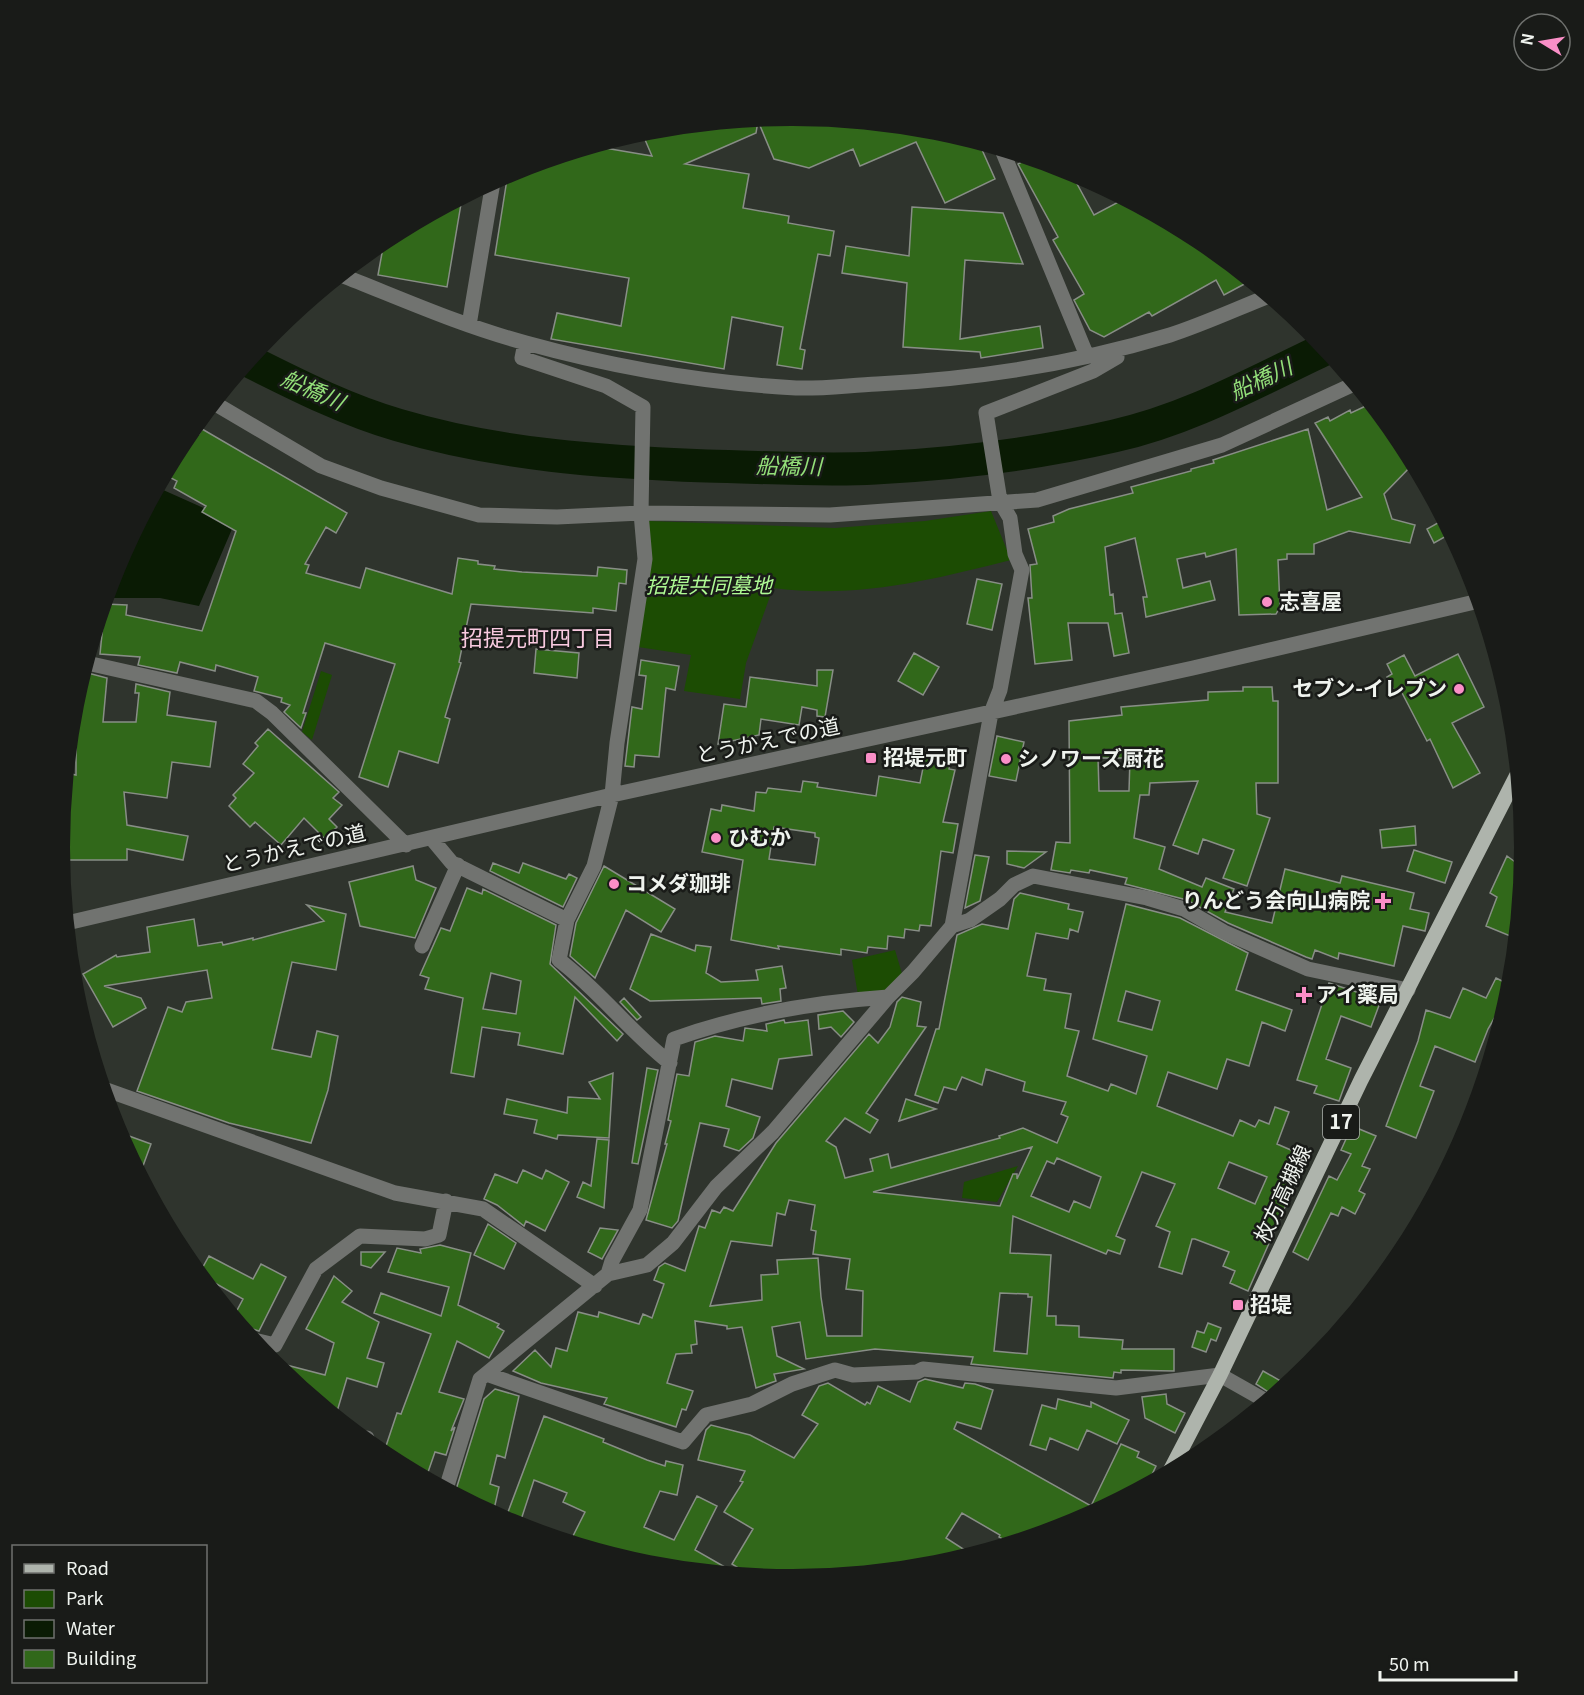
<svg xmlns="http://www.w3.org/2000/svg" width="1584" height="1695" font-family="Georgia,'Noto Sans JP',serif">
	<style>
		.green { fill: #1c4c03 }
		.water { fill: #0a1b04 }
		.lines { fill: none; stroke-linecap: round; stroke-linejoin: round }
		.river { stroke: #0a1b04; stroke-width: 33 }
		.building { fill: #31681a; stroke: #888e86; stroke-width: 1.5; fill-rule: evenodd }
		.minor { stroke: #717370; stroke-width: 15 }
		.major { stroke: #aeb4ac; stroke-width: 15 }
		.poi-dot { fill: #fa8fc7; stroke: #191b18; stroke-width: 2 }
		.labels { text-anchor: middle; stroke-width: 5; stroke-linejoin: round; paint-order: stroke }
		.shield { fill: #191b18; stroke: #afb2ae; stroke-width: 1.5 }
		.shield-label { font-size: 20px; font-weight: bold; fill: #eff3ee }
		.park-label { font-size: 21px; font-style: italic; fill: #aefa94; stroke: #191b18 }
		.poi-label { font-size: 21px; font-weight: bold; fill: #eff3ee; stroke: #191b18; text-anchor: start }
		.street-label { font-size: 21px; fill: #eff3ee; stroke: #191b18 }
		.water-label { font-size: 22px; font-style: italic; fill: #93df79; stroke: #191b18 }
		.neighbourhood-label { font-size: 22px; fill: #f9cae0; stroke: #191b18 }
	</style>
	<rect width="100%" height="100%" fill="#2f342d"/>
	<path class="green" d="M991 511 1011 560C931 580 858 599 773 588L746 663 740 699 684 691 691 655 638 647 649 521 835 528 925 521Z
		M321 671 332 675 312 740 302 732Z
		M895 950 903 977 888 993 858 995 852 960Z
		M1018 1166 997 1202 962 1198 964 1182Z"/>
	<path class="water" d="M161 483V489L235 522 199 606 160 598H107L116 567Z"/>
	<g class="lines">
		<path class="river" d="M249 361C297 385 346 410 398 425 499 455 603 462 707 466 763 467 820 471 875 468 954 464 1036 454 1114 436 1188 420 1257 381 1325 349"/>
	</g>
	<path class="building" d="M792 116 935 130 979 143 995 179 945 203 916 142 860 166 853 149 809 168 774 159 758 121 756 133 685 164 749 174 743 208 789 216 788 223 834 231 830 256 818 254 800 349 805 350 802 369 777 365 783 327 732 317 724 369 551 339 557 313 621 326 629 278 495 255 508 173 593 146 652 156 643 135 657 129Z
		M1029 158 1070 171 1094 215 1124 199 1199 239 1250 281 1224 295 1216 280 1152 316 1149 312 1104 337 1090 330 1074 300 1084 294 1053 240 1058 237 1018 164Z
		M462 198 447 287 378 275 382 253 370 251 386 239Z
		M912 207 1003 213 1023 264 965 260 960 339 1040 326 1043 348 981 358 980 352 903 347 907 283 842 273 846 246 909 256Z
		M1370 404 1401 441 1413 464 1384 494 1392 519 1415 525 1410 543 1349 531 1314 544V554H1287V559L1278 560 1280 607 1276 614 1239 615 1236 549 1206 557 1205 553 1177 559 1183 588 1210 581 1215 600 1146 617 1143 597H1147L1135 538 1105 547 1110 595 1113 594 1115 614 1122 613 1129 653 1114 656 1108 623H1068L1072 660 1035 664 1028 598H1032L1030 565 1037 564 1028 529 1054 522 1053 516 1069 509 1133 493 1131 487 1191 471V469L1214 463 1213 460 1308 429 1327 510 1362 497 1315 423 1328 417 1330 421 1350 410 1351 413Z
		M202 429 347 513 336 533 326 527 305 564 309 565 306 573 360 588 366 568 452 594 458 558 478 561V564L495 566 494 569 522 572 597 576 598 567 627 570 626 584 619 583 616 611 593 608V613L471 604 459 662 461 663 445 717 450 719 438 763 399 751 388 787 359 777 395 664 325 643 303 713H306L301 728 284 712 290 705 281 702 282 698 254 691 258 677 216 665 215 671 180 662 177 673 138 665 140 657 100 654 105 604 127 605 126 615 202 631 236 531 202 512 206 506 174 488 177 481 169 477 190 433 192 430 199 434Z
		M1443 520 1450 534 1434 543 1427 529Z
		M977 579 1002 584 992 630 967 624Z
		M536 649 579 653 577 678 534 673Z
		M914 653 939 667 923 695 898 681Z
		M1458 654 1484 707 1452 723 1480 773 1453 788 1430 739 1427 741 1400 689 1395 692 1387 677 1392 674 1387 664 1404 655 1415 676Z
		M641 660 679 666 675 690 666 688 659 757 635 755 634 767 625 766 632 707 642 709 646 676 639 675Z
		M817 670H833L825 717 817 716V710L802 707 799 725 761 719 759 735 718 744 724 704 746 707 750 677 817 686Z
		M84 672 107 678 103 722H136L139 693H135L136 684 170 692 167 715 216 722 210 767 172 762 167 798 124 792 127 825 188 836 183 860 127 849V860H61L65 798 71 774 76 775V718Z
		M1243 687H1272L1273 701H1278V783H1256L1257 814 1270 818 1247 886 1223 878 1234 850 1203 839 1198 854 1173 845 1198 781 1150 783 1149 795H1140L1134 838 1165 847 1159 869 1202 887 1206 878 1234 889 1225 912 1272 923 1285 869 1340 883 1342 876 1414 893 1410 909 1429 913 1425 931 1403 926 1394 966 1339 953 1338 959 1315 950 1312 959 1306 957 1228 923 1187 900 1125 884 1127 878 1090 870 1089 873 1071 870 1070 873 1051 870 1056 842 1070 843 1069 721 1122 715 1121 707 1208 700V692L1243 691ZM1098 758H1130L1129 791H1099Z
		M268 729 339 792 333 798 342 805 329 819 337 827 325 839 304 818 281 845 255 822 250 827 229 806 236 798 233 795 254 773 243 764 258 746 255 743Z
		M997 736 1024 742 1016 781 989 776Z
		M927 748 952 753 949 769 955 770 943 822 958 824 953 853 941 851 931 926 920 925 919 931 905 929 904 938 888 936 887 949 868 947 867 953 841 949V955L778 946 779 949 731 940 743 860 702 852 711 809 721 811 722 805 754 811 756 792 766 793 768 788 801 792 803 781 818 783 817 787 876 796 879 776 920 783ZM774 827 815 833V837L819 838 815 865 769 859Z
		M1415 826 1416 845 1382 848 1380 830Z
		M1414 850 1452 862 1445 883 1407 871Z
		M1007 851 1046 852 1024 868 1007 864Z
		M975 855 989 857 980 901 965 908Z
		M1507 856 1522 867 1515 938 1486 926 1497 897 1490 893Z
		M493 863 519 873 523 863 566 879 569 874 577 878 563 907 490 871Z
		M413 866 416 880 436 888 415 938 360 926 349 882Z
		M604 866 675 909 661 932 626 910 595 978 570 956 576 923Z
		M467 888 482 894 483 889 556 925 550 964 623 1034 617 1041 575 997 563 1054 518 1045 520 1033 482 1027 474 1077 451 1073 463 998 425 989 429 978 420 975 441 928 450 931ZM491 973 521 981 516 1014 483 1009Z
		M1020 893 1069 904 1068 909 1083 912 1078 932 1070 929 1068 939 1036 933 1027 976 1046 979 1044 990 1071 994 1065 1028 1079 1031 1067 1076 1108 1091 1111 1084 1136 1094 1147 1056 1093 1039 1126 904 1180 918 1248 953 1236 990 1292 1010 1285 1031 1262 1022 1249 1066 1227 1059 1217 1089 1168 1072 1157 1106 1233 1136 1240 1120 1255 1127 1259 1120 1269 1124 1275 1107 1289 1112 1277 1144 1307 1157 1248 1291 1230 1283 1235 1271 1223 1266 1229 1252 1195 1239H1192L1182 1274 1159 1267 1170 1232 1156 1226 1175 1184 1142 1172 1116 1236 1125 1240 1120 1254 1108 1250 1106 1254 1013 1216 1010 1253 1051 1255 1047 1316H1056V1325L1079 1326V1337L1123 1340 1122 1349H1174V1371L1121 1370V1373L1114 1372 1113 1378 971 1364 973 1357 875 1349 806 1359 800 1322 772 1327 777 1356 804 1369 774 1374 776 1381 756 1388 742 1327 727 1329V1326L695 1321 697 1344 691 1345 692 1353 676 1354 667 1383 693 1391 686 1410 682 1409 676 1427 604 1404 607 1398 541 1383 513 1371 535 1350 551 1367 556 1348 567 1351 578 1312 598 1317 599 1312 639 1324 643 1314 652 1318 664 1284 654 1280 659 1267 665 1263 685 1271 699 1226 705 1228 712 1210 720 1213 724 1207 733 1211 776 1143 869 1034 878 1043 890 1027 897 1002 902 997 921 1002 917 1026 926 1027 866 1113 878 1120 870 1133 845 1118 826 1141 836 1147 845 1178 873 1171 870 1159 888 1154 891 1168 1000 1138 999 1136 1023 1128 1057 1143 1068 1117 1061 1114 1066 1102 1023 1091 1025 1082 986 1069 982 1085 962 1077 956 1090 944 1087 938 1103 915 1095 936 1029H939L957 935 982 924 1008 929 1014 899ZM1126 991 1160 1001 1152 1030 1118 1021ZM1032 1147 1017 1179V1174H1013L1000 1206 873 1192ZM1057 1158 1101 1177 1090 1208 1074 1201 1069 1212 1031 1196 1047 1161 1054 1164ZM1229 1162 1267 1177 1255 1204 1218 1188ZM789 1200 815 1205 811 1230 816 1231 813 1254 850 1259 846 1289 863 1291 862 1336H827L821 1297 818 1258 777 1260 778 1274 761 1275 762 1300 710 1306 731 1241 772 1246 777 1213 785 1215ZM1000 1293 1028 1294V1297H1032L1027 1354 994 1351Z
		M307 905 346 914 336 970 292 962 272 1049 311 1057 317 1031 338 1036 328 1090 311 1143 229 1123 137 1091 168 1007 182 1012 186 1002 212 998 207 970 104 986 141 998 146 1008 113 1027 83 974 116 955 117 957 150 952 147 927 194 919 198 946 222 942 223 945 253 938V940L324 921Z
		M651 934 695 951 696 945 711 947 706 973 721 982 758 980 756 970 782 966 786 988 780 989 781 1001 762 1004 761 998 650 1001 630 989Z
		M1496 978 1510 985V991L1488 1029 1475 1062 1435 1046 1420 1086 1434 1091 1416 1138 1386 1126 1418 1041 1426 1010 1450 1018 1463 988 1486 998Z
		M1329 983 1381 1000 1371 1027 1341 1016 1326 1059 1351 1068 1339 1101 1314 1093 1317 1086 1297 1080Z
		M624 998 641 1017 637 1020 620 1002Z
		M843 1011 854 1022 841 1037 831 1027 819 1029 818 1015Z
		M784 1020 785 1023 808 1020 812 1055 779 1059 772 1089 732 1079 726 1106 760 1117 753 1138 739 1151 724 1146 729 1129 700 1123 678 1221 672 1228 646 1220 667 1144H665L671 1121 668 1120 677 1074 689 1076 695 1042 715 1036 743 1041 745 1028 767 1031 766 1024Z
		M647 1068 658 1070 638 1164 632 1163Z
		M613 1073 609 1138 558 1135 557 1139 534 1133 537 1120 504 1114 507 1099 567 1113 568 1097 600 1099 589 1082Z
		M906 1099 936 1109 899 1121Z
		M1352 1126 1376 1136 1362 1166 1370 1169 1359 1191 1365 1194 1355 1214 1342 1207 1338 1216 1331 1213 1308 1260 1293 1252 1329 1176 1337 1180 1351 1154 1341 1150Z
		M118 1132 151 1144 140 1174 137 1168Z
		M597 1139 609 1140 604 1208 577 1197 583 1182 591 1186Z
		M523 1170 542 1179 546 1170 569 1182 545 1231 526 1221 524 1226 497 1205 484 1199 495 1174 517 1183Z
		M488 1224 516 1243 504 1269 474 1255Z
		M600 1228 618 1230 602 1259 588 1252Z
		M440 1245 471 1253 458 1305 499 1324 497 1327 504 1331 489 1358 457 1341 439 1392 464 1399 451 1431 455 1427 446 1455 435 1452 426 1478 383 1455 397 1413 401 1414 431 1334 374 1313 381 1293 441 1316 449 1287 388 1272 397 1248 421 1253 420 1249Z
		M361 1252H385L371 1268 361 1265Z
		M209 1256 253 1279 261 1264 286 1277 259 1331 242 1326 234 1316 243 1299 199 1274Z
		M334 1276 352 1291 342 1302 379 1322 367 1358 384 1363 377 1387 347 1378 336 1415 271 1361 325 1375 334 1343 306 1329Z
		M1208 1323 1221 1328 1216 1341 1211 1339 1206 1352 1192 1347 1197 1331 1204 1333Z
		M1263 1371 1286 1384 1273 1395 1256 1384Z
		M925 1379 963 1388 965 1383 975 1384 993 1390 981 1429 957 1422 954 1429 1091 1506 1121 1444 1139 1452 1137 1457 1156 1466 1148 1483 1072 1524 1009 1543 999 1537 1000 1535 962 1513 946 1538 971 1554 934 1565 792 1580 749 1575 732 1564 753 1529 724 1512 743 1482 740 1481 745 1471 698 1460 706 1430 711 1425 750 1435 794 1458 818 1424 802 1415 819 1386 828 1383 865 1405 867 1402 870 1404 878 1386 910 1402 918 1382Z
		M495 1389 519 1396 505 1458 497 1455 490 1484 499 1487 493 1514 455 1493 484 1399Z
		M1166 1394 1167 1404 1185 1413 1175 1433 1145 1418 1142 1397Z
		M1058 1399 1091 1407V1402L1129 1420 1117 1444 1087 1430 1078 1450 1050 1438 1046 1450 1030 1445 1042 1405 1056 1409Z
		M544 1416 604 1439 603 1442 647 1460 665 1466 666 1461 683 1465 677 1495 660 1491 644 1527 674 1540 697 1496 717 1506 695 1550 737 1574 649 1565 613 1550 611 1554 580 1545 571 1540 585 1512 563 1502 567 1493 534 1480 519 1526 505 1520Z"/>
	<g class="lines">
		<path class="minor" d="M1002 150 1087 356
			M341 275C402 299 462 326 526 343 613 367 706 383 796 388 823 389 851 385 877 384 977 379 1074 364 1170 335 1204 324 1236 309 1269 296
			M469 325 493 182
			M525 343 522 358 606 386 643 407 641 513 645 559 617 743 612 795 594 866 567 920 559 960C600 991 630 1032 670 1063
			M214 403 321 466 381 488 479 515 557 517 641 513 830 515 1037 500 1222 445 1354 384
			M87 663 256 701 272 713 406 845
			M432 839 452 863 567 920
			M67 923 612 795 1193 668 1479 601
			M952 926 991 713 1000 690 1022 570 1015 554 1010 518 1000 501 986 413 1093 371 1117 357 1116 350
			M422 946 458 865
			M104 1089 395 1193 483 1209 595 1286
			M608 1274 612 1261 640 1210 674 1039C741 1015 816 1002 888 997
			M254 1340 275 1345 316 1269 360 1236 425 1239 439 1235 446 1201
			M489 1375 683 1442 706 1415 752 1404 792 1384 835 1370 853 1375 917 1372 923 1369 1116 1388 1220 1375 1266 1401
			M366 1440 367 1438
			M446 1489 480 1379 608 1274 647 1265 673 1243 716 1187 773 1132 888 997 913 972 952 926 970 920 1000 899 1014 885 1033 876 1147 898 1184 909 1224 932 1308 969 1408 990"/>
		<path class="major" d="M1170 1471 1220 1375 1361 1080 1517 775"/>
	</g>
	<g class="poi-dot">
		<circle cx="1267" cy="602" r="6"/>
		<circle cx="1459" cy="689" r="6"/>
		<rect x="865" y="752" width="12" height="12" rx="3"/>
		<circle cx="1006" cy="759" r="6"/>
		<circle cx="716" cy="838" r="6"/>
		<circle cx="614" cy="884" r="6"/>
		<path d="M1380 892h6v6h6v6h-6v6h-6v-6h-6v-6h6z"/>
		<path d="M1301 986h6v6h6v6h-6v6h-6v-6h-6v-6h6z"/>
		<rect x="1232" y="1299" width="12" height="12" rx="3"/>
	</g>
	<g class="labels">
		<rect class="shield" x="1323" y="1105" width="36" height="34" rx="4.5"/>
		<g class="shield-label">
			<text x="1341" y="1129">17</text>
		</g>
		<g class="park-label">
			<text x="709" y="593">招提共同墓地</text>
		</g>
		<g class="poi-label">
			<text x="1279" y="609">志喜屋</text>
			<text x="1447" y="696" text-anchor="end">セブン-イレブン</text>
			<text x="883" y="765">招堤元町</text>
			<text x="1018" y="766">シノワーズ厨花</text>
			<text x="728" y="845">ひむか</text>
			<text x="626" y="891">コメダ珈琲</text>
			<text x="1370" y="908" text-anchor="end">りんどう会向山病院</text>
			<text x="1316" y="1002">アイ薬局</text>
			<text x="1250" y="1312">招堤</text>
		</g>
		<g class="street-label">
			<text transform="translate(768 741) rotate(-12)" y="7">とうかえでの道</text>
			<text transform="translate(294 849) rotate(-13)" y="7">とうかえでの道</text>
			<text transform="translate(1283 1194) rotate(-65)" y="7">枚方高槻線</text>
		</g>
		<g class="water-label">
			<text transform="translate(1261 379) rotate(-25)" y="8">船橋川</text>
			<text transform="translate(313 390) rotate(24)" y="8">船橋川</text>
			<text transform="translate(789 466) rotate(1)" y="8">船橋川</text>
		</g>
		<g class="neighbourhood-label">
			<text x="538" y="646">招提元町四丁目</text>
		</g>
	</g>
	<path d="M0 0H1584V1695H0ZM791 126H793A721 721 0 0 1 1514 847V848A721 721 0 0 1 793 1569H791A721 721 0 0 1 70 848V847A721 721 0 0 1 791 126Z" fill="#191b18" fill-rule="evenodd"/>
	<rect x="12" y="1545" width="195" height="138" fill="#191b18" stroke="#6f716e" stroke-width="1.5"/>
	<rect x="24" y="1564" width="30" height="9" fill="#aeb4ac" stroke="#6f716e" stroke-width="1.5"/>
	<text x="66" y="1575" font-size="18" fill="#eff3ee">Road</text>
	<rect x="24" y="1590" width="30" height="18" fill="#1c4c03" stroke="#6f716e" stroke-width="1.5"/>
	<text x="66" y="1605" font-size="18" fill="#eff3ee">Park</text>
	<rect x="24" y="1620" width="30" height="18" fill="#0a1b04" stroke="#6f716e" stroke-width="1.5"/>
	<text x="66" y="1635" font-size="18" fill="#eff3ee">Water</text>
	<rect x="24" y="1650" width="30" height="18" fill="#31681a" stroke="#6f716e" stroke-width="1.5"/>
	<text x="66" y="1665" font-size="18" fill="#eff3ee">Building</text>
	<g transform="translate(1542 42) rotate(281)"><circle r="28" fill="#191b18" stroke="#6f716e" stroke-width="1.5"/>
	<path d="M0-4.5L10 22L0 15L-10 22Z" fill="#fa8fc7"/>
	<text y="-9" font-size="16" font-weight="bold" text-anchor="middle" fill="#eff3ee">N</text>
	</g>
	<path d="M1380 1671v9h136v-9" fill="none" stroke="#eff3ee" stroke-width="3"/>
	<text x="1389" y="1671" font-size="18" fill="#eff3ee" stroke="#191b18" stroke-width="4.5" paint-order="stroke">50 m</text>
</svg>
